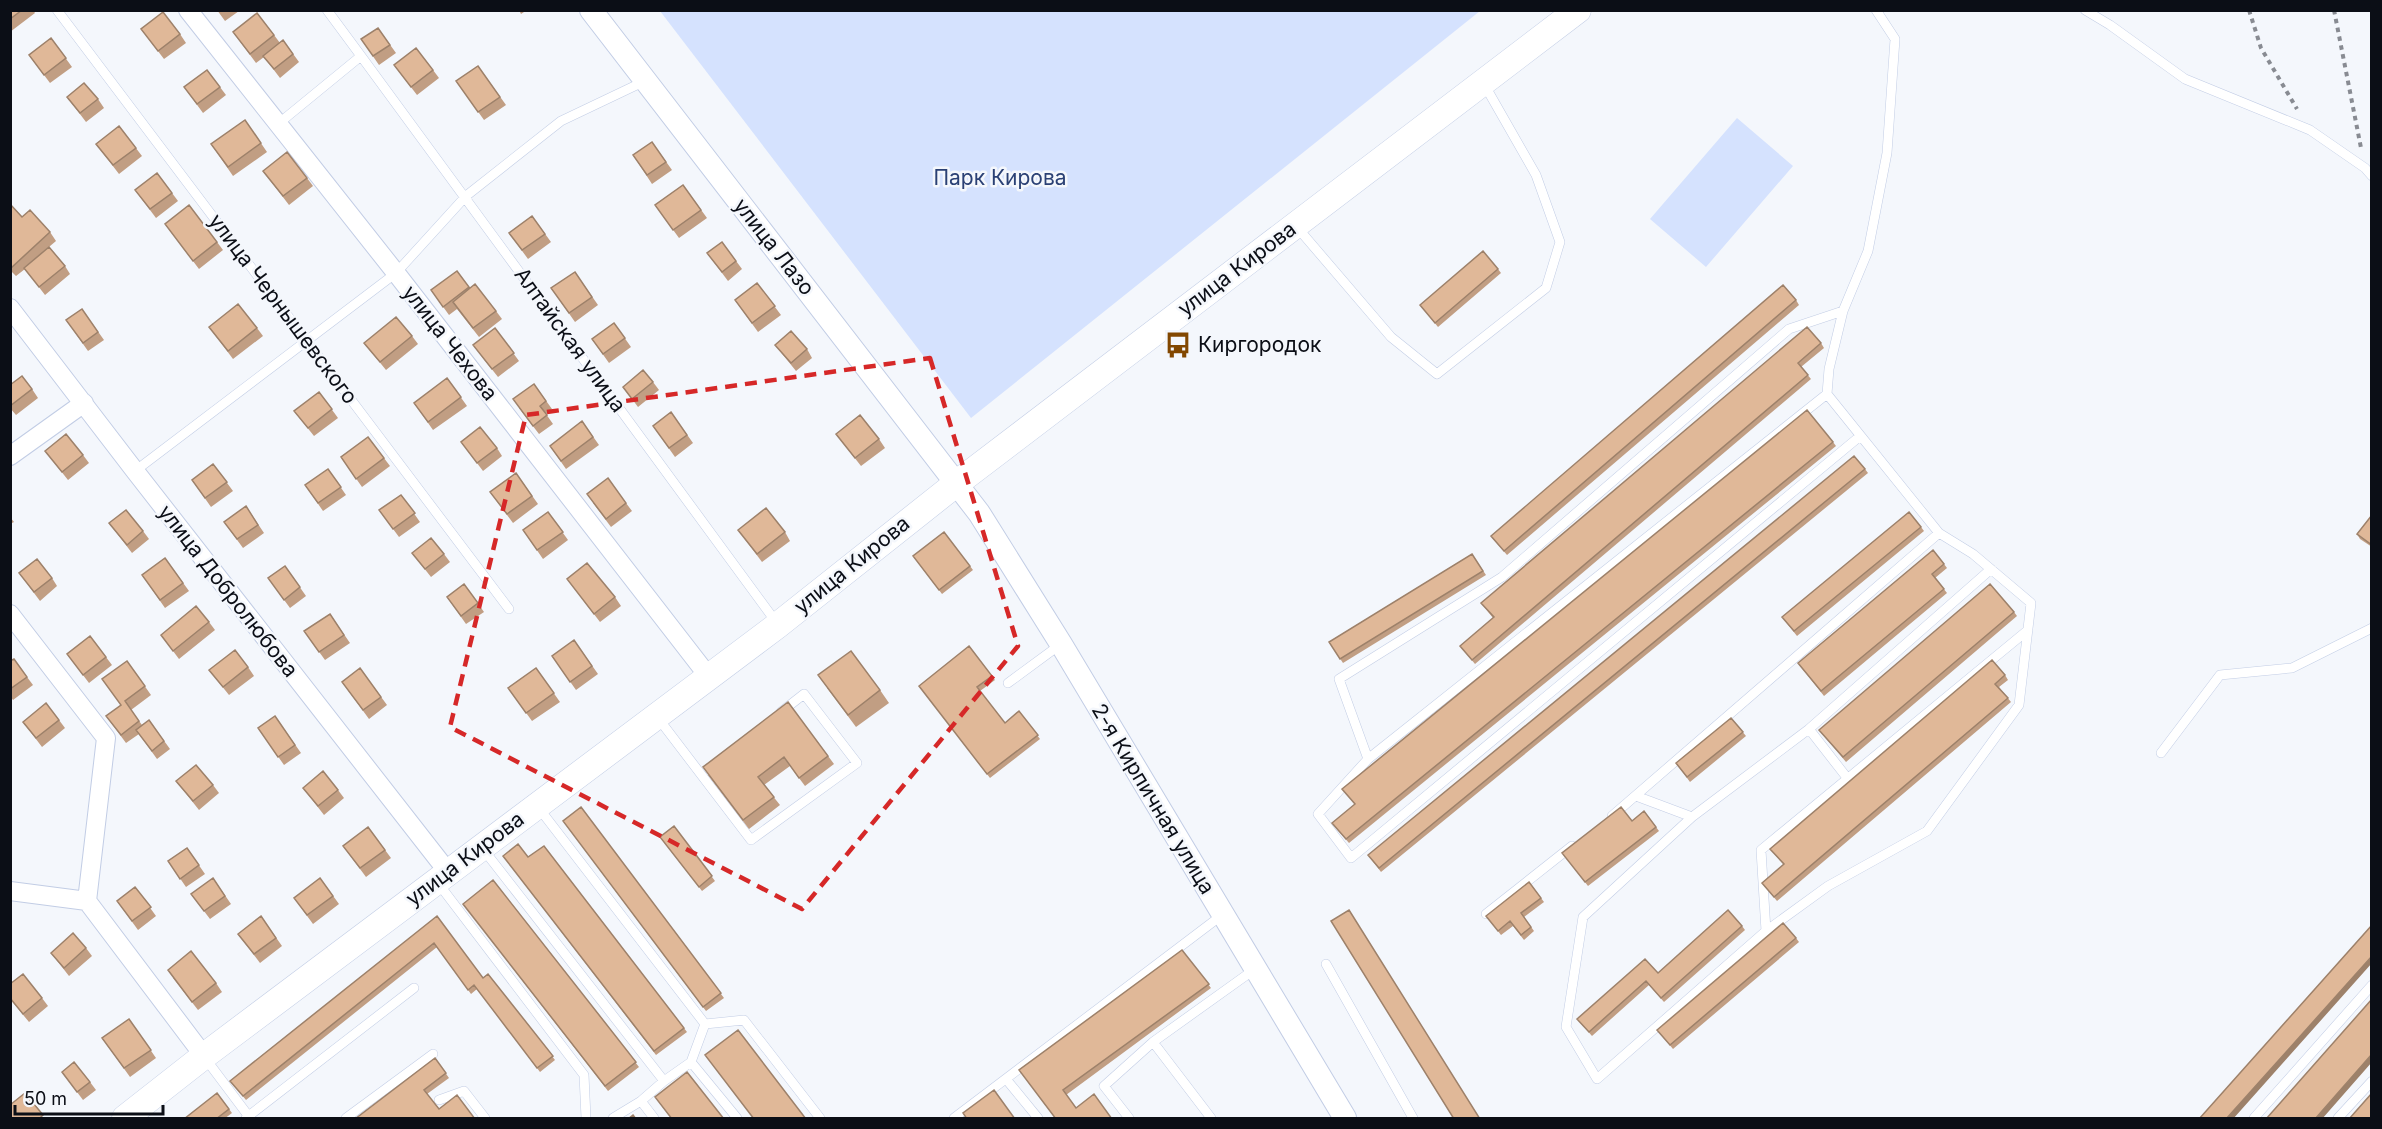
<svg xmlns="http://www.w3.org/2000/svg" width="2382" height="1129" font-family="Inter,sans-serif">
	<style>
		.green { fill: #d5e2fe }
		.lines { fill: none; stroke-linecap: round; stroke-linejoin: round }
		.service-casing { stroke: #c2cde5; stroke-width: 10 }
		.minor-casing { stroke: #c2cde5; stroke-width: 20 }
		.tertiary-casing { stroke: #c2cde5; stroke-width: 24 }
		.secondary-casing { stroke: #c2cde5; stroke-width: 27 }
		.path { stroke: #888b92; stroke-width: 4; stroke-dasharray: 4.5 4.5; stroke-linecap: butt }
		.service { stroke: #fff; stroke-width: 9 }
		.minor { stroke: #fff; stroke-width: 18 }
		.tertiary { stroke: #fff; stroke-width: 22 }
		.secondary { stroke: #fff; stroke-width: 26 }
		.wall { fill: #c19e83 }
		.shaded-wall { fill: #9d816a }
		.building { fill: #e0b898; stroke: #9d816a; stroke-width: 1.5 }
		.marked { fill: none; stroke: #d62828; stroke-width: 4.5; stroke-dasharray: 12 8; stroke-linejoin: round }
		.labels { text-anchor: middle; stroke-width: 5; stroke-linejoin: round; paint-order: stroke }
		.park-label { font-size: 21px; fill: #2b4175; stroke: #f4f7fc }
		.street-label { font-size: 21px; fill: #0b0e16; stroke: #f4f7fc }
		.poi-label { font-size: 21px; fill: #0b0e16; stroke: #f4f7fc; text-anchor: start }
	</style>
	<rect width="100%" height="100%" fill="#f4f7fc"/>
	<path class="green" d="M660 11H1480L971 418Z
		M1737 118 1793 166 1706 267 1650 219Z"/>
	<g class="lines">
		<g class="service-casing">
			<path id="service" d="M57 10 509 609
				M2085 10 2110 25 2185 79 2310 130 2365 168 2372 176
				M361 56 776 622
				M278 124 361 56 327 10
				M1296 226 1391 337 1437 374 1546 288 1560 242 1536 175 1484 84
				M1827 394 1368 759 1318 814 1351 858 1859 437
				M135 471 396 273 466 196 561 121 645 81
				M1008 683 1061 644
				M658 718 751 840 857 763 804 694 781 712
				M1809 729 1991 569
				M2161 753 2220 675 2292 668 2372 628
				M1368 759 1339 679 1502 577 1789 329 1843 311
				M1848 779 1809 729 1692 817 1583 917 1566 1027 1597 1079 1766 931 1828 886 1927 831 2019 705 2031 603 1973 554 1939 533 1827 394 1829 369 1843 311 1868 251 1887 153 1895 39 1876 10
				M1636 796 1692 817
				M538 807 705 1024 691 1062 664 1081 641 1101 613 1118
				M1612 816 1939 533
				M483 849 664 1081
				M438 883 584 1075 586 1118
				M1486 914 1572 846
				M1766 931 1761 850 2028 630
				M1326 964 1413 1118
				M705 1024 744 1020 820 1118
				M1153 1042 1211 1118
				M205 1058 250 1118
				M691 1062 737 1118
				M1006 1079 1038 1118
				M439 1100 464 1091 485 1118
				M641 1101 654 1118
				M246 1118 414 988
				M346 1118 433 1054
				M954 1118 1222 915
				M1129 1118 1104 1086 1153 1042 1255 969
				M2254 1118 2372 985
				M2338 1118 2372 1081"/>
		</g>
		<g class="minor-casing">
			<path id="minor" d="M188 10 396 273 709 677
				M10 308 135 471 448 872
				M10 456 84 403
				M10 614 106 738 87 901
				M10 891 87 901 204 1056"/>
		</g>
		<g class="tertiary-casing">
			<path id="tertiary" d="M591 10 979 513 1061 644 1345 1118"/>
		</g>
		<g class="secondary-casing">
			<path id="secondary" d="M125 1118 204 1056 778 625 957 483 1578 10"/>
		</g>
		<path class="path" d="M2249 10 2261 48 2297 109
			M2334 10 2361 148"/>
		<use href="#service" class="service"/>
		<use href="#minor" class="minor"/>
		<use href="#tertiary" class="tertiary"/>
		<use href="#secondary" class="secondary"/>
	</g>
	<path class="wall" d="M10 10H33L35 13 10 32Z
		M217 10H238L239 11 225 21Z
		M519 10H527L521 14Z
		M378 28 396 53 379 65 361 39Z
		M141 29 180 34 186 43 164 59Z
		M233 32 274 35 280 43 283 40 299 62 280 78 264 57 256 63Z
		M51 38 72 67 50 83 29 55Z
		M394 65 433 70 439 78 417 95Z
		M478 66 506 105 484 120 456 81Z
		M207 70 226 95 203 113 184 87Z
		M67 97 98 99 104 108 86 122Z
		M245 120 267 152 233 176 211 144Z
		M119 126 142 156 119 174 96 144Z
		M652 142 672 170 652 184 633 155Z
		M263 171 307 178 313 186 289 205Z
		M683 185 707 218 679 238 655 205Z
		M135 190 172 193 178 201 156 218Z
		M10 204 22 217 50 232 56 241 43 252 65 266 70 274 45 295 25 269 16 276 10 270Z
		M532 216 551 242 528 259 509 233Z
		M165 224 217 242 223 250 199 269Z
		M722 242 742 269 728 281 707 253Z
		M1498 269 1501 273 1438 327 1420 305Z
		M457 271 470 288 496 311 502 319 479 337 457 309 449 315 431 290Z
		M575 272 598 305 575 322 551 288Z
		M757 283 781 315 758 332 735 300Z
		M1796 300 1799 305 1507 555 1494 540 1491 536Z
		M82 309 104 340 88 351 66 320Z
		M614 323 631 347 609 363 592 339Z
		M209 327 257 328 263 336 233 359Z
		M495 328 519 361 498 377 479 353Z
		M412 336 418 344 386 370 364 343Z
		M1821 343 1824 348 1801 367 1811 379 1475 664 1460 646 1493 618 1481 603Z
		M775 345 807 349 812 358 796 371Z
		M447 378 467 406 433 430 414 403Z
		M653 382 659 390 638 407 623 387Z
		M534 384 552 409 546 414 553 424 539 434 519 408Z
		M10 385 32 389 38 398 16 415 10 408Z
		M319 392 338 418 314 436 294 411Z
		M671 412 693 443 675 457 653 426Z
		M582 421 599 445 566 469 550 446Z
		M836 434 879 439 885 448 861 466Z
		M368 437 390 466 362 487 341 457Z
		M461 442 497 448 502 456 483 471Z
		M1833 442 1836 446 1349 843 1335 827Z
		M45 451 83 455 89 463 68 480Z
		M213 464 233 491 211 507 192 480Z
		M328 469 346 495 323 511 305 485Z
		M1865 469 1868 473 1381 872 1371 859Z
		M516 473 538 504 513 523 490 492Z
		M401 495 420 522 399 537 379 510Z
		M593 503H626L632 511 611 527Z
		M246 506 264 533 243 548 224 522Z
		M548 512 568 540 543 559 523 530Z
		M2372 515V547L2360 539 2357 534Z
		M10 517 14 522 10 524Z
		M109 523 143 531 149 539 132 553Z
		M1921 527 1924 531 1797 636 1785 621Z
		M785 532 790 541 762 562 744 538Z
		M944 532 973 570 942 594 913 556Z
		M412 553 444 554 450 562 431 577Z
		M1472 554 1486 575 1343 663 1329 642Z
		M165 558 189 591 165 608 142 575Z
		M1944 564 1947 568 1935 578 1947 593 1824 696 1801 667Z
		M285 566 306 596 290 608 268 578Z
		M19 573 52 578 57 586 40 601Z
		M567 579 615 597 621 606 600 622Z
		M464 584 484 612 466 624 447 597Z
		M2014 612 2017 616 1846 762 1819 730Z
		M330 614 350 643 325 660 304 631Z
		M209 622 215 630 179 659 161 635Z
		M90 636 112 665 89 683 67 654Z
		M574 640 598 674 576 690 552 656Z
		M969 646 995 680 980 691 1005 723 1019 711 1040 739 990 778 919 686Z
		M10 661 27 677 33 685 13 700 10 696Z
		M127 661 151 695 131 710 142 725 149 720 170 749 157 759 139 734 126 743 106 716 121 705Z
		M248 667 254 676 229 695 209 670Z
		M360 668 387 705 369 719 342 682Z
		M536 668 560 702 532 721 508 688Z
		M2005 675 2008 680 1999 687 2011 702 1777 901 1762 883 1784 865 1770 849Z
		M827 688 880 690 889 703 856 727Z
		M788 702 834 764 805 786 790 766 764 785 780 805 749 829 708 775Z
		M275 716 301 753 284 765 258 728Z
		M1731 718 1746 736 1690 782 1676 763Z
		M59 720 65 728 42 747 23 722Z
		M176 781 213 785 219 793 199 810Z
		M303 788 338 790 344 798 324 815Z
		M581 807 724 998 706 1011 563 821Z
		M1644 811 1659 831 1588 886 1562 853 1632 821Z
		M674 826 715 881 702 891 660 837Z
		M368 827 391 858 366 877 343 846Z
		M544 846 687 1032 656 1055 503 856 528 857Z
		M187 848 205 874 186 887 168 861Z
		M213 878 231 904 210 919 191 894Z
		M320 878 339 904 313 924 294 898Z
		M493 880 639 1067 608 1091 463 904Z
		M1529 882 1544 902 1524 917 1534 931 1524 940 1513 926 1501 935 1486 916Z
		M135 887 156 916 138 930 117 901Z
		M261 916 282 946 260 963 238 934Z
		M437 916 483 978 488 974 555 1060 540 1072 477 989 471 994 437 947 246 1100 230 1081Z
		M1742 926 1745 930 1664 1002 1649 985 1592 1036 1577 1019Z
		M1796 938 1799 942 1673 1049 1657 1030Z
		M86 948 92 956 69 976 51 953Z
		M1182 950 1211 988 1066 1095 1076 1108 1112 1119H1056L1019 1070Z
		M173 978 216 983 222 992 198 1010Z
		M10 984 42 998 48 1006 29 1022 10 999Z
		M129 1019 156 1058 130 1077 102 1038Z
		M435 1058 449 1078 427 1094 439 1109 355 1119Z
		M62 1072 90 1082 96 1090 83 1100Z
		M217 1093 232 1113 224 1119H184Z"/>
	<path class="shaded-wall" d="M2372 956V963L2233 1119H2226Z
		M2372 1054V1062L2322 1119H2315Z"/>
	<path class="building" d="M10 10H22L10 19Z
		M163 12 180 34 158 51 141 29Z
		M257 13 274 35 250 54 233 32Z
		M378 28 390 45 373 56 361 39Z
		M51 38 66 58 44 75 29 55Z
		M283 40 293 54 274 69 263 56Z
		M416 48 433 70 411 87 394 65Z
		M478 66 500 97 478 112 456 81Z
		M207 70 220 87 197 104 184 87Z
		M84 83 98 99 80 113 67 97Z
		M245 120 261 143 228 167 211 144Z
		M119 126 136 148 113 165 96 144Z
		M652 142 666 162 647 175 633 155Z
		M287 152 307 178 283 196 263 171Z
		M157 173 172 193 150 209 135 190Z
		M683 185 701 210 673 230 655 205Z
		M10 204 22 217 30 210 50 232 11 268Z
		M189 205 217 242 193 261 165 224Z
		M532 216 545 234 522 250 509 233Z
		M722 242 736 261 722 272 707 253Z
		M49 247 65 266 39 287 24 268Z
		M1483 251 1498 269 1435 323 1420 305Z
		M457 271 469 287 443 307 431 290Z
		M575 272 592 297 569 313 551 288Z
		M757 283 775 306 752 323 735 300Z
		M475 284 496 311 473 328 453 302Z
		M1783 285 1796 300 1504 551 1491 536Z
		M238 304 257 328 228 351 209 327Z
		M82 309 98 332 83 343 66 320Z
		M396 317 412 336 380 362 364 343Z
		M614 323 625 338 603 354 592 339Z
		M1807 327 1821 343 1798 363 1808 375 1472 660 1460 646 1494 617 1481 603Z
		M495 328 514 353 492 369 473 345Z
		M791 331 807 349 791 363 775 345Z
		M643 370 653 382 632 399 623 387Z
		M22 376 32 389 10 406V385Z
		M447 378 461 397 428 422 414 403Z
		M534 384 546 401 540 406 547 415 533 426 513 399Z
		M319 392 332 409 308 428 294 411Z
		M1807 410 1833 442 1346 839 1332 823 1355 804 1342 789Z
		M671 412 687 435 669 448 653 426Z
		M860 415 879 439 855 458 836 434Z
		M582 421 593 437 561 461 550 446Z
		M480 427 497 448 477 463 461 442Z
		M66 434 83 455 62 472 45 451Z
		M368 437 384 458 356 479 341 457Z
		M1854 456 1865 469 1379 868 1368 855Z
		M213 464 227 482 205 498 192 480Z
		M328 469 341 487 318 503 305 485Z
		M516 473 532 496 507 514 490 492Z
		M608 478 626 503 606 519 587 494Z
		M401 495 415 513 393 529 379 510Z
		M246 506 258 525 237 539 224 522Z
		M766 508 785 532 757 554 738 530Z
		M126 510 143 531 127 545 109 523Z
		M548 512 563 532 537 550 523 530Z
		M1909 512 1921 527 1794 631 1782 617Z
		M2372 515V545L2357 534Z
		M944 532 970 566 939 590 913 556Z
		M431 538 444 554 425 569 412 553Z
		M1933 550 1944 564 1932 574 1944 589 1821 691 1798 663Z
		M1472 554 1483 571 1340 659 1329 642Z
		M165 558 183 583 160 600 142 575Z
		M37 559 52 578 34 592 19 573Z
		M587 563 615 597 594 614 567 579Z
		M285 566 300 587 284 600 268 578Z
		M464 584 478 603 461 616 447 597Z
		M1990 584 2014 612 1843 757 1819 730Z
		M196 606 209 622 173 651 161 635Z
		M330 614 344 635 319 652 304 631Z
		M90 636 106 657 83 675 67 654Z
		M574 640 592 666 570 682 552 656Z
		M969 646 992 676 977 687 1005 723 1019 711 1038 735 987 774 919 686Z
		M235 650 248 667 223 687 209 670Z
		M851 651 880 690 848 715 818 675Z
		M14 659 27 677 10 689V661Z
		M1992 660 2005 675 1995 684 2008 698 1774 897 1762 883 1784 864 1770 849Z
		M127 661 145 686 125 701 139 721 121 735 106 716 121 705 102 679Z
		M360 668 381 697 363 710 342 682Z
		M536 668 554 693 526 713 508 688Z
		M788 702 828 756 799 778 784 757 758 777 774 797 743 820 703 767Z
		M46 703 59 720 36 738 23 722Z
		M275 716 295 745 278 757 258 728Z
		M1731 718 1743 732 1687 777 1676 763Z
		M149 720 164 741 152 751 136 730Z
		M196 765 213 785 193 801 176 781Z
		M323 771 338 790 318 806 303 788Z
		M581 807 721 993 703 1007 563 821Z
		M1621 807 1632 821 1644 811 1656 827 1585 882 1562 853Z
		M674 826 712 876 699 887 660 837Z
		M368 827 385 850 360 868 343 846Z
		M518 844 528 857 544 846 684 1028 654 1051 503 856Z
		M187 848 199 865 180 879 168 861Z
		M213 878 225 896 204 911 191 894Z
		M320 878 333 896 307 915 294 898Z
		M493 880 636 1062 605 1086 463 904Z
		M1529 882 1541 898 1521 913 1531 927 1521 935 1510 921 1498 931 1486 916Z
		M135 887 151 907 132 921 117 901Z
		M1349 910 1480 1119H1454L1331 921Z
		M1728 910 1742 926 1661 998 1646 981 1589 1032 1577 1019 1645 959 1658 973Z
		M261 916 276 938 254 954 238 934Z
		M437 916 483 978 488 974 553 1056 537 1068 474 985 468 990 434 943 243 1096 230 1081Z
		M1783 923 1796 938 1670 1045 1657 1030Z
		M2372 925V956L2226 1119H2199Z
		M73 933 86 948 64 968 51 953Z
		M1182 950 1209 984 1063 1090 1076 1108 1094 1094 1112 1119H1056L1019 1070Z
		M191 951 216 983 192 1002 168 970Z
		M23 974 42 998 23 1014 10 998V984Z
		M2372 999V1054L2315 1119H2266Z
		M129 1019 151 1050 124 1068 102 1038Z
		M738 1030 806 1119H754L705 1055Z
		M435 1058 446 1073 424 1090 439 1109 457 1095 475 1119H355Z
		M74 1062 90 1082 77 1092 62 1072Z
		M687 1072 724 1119H672L655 1097Z
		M994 1090 1015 1119H967L963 1113Z
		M25 1093 43 1115 39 1119H10V1105Z
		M217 1093 229 1109 216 1119H184Z
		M2372 1093V1119H2349Z
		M633 1115 636 1119H628Z"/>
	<path class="marked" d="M930 358 1018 646 802 909 450 727 526 415Z"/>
	<defs>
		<g id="bus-bare" transform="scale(2.07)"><path d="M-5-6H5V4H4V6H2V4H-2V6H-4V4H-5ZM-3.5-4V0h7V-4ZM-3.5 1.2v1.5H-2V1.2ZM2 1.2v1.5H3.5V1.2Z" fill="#824700" stroke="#f4f7fc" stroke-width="2.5" paint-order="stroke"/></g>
	</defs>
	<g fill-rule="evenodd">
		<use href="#bus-bare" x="1178" y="345"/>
	</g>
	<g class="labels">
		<g class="park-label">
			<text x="1000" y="185">Парк Кирова</text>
		</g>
		<g class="street-label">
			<text transform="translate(774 247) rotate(52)" y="7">улица Лазо</text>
			<text transform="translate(1237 269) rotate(-37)" y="7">улица Кирова</text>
			<text transform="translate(283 309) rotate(53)" y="7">улица Чернышевского</text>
			<text transform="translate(570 340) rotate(54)" y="7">Алтайская улица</text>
			<text transform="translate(450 343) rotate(52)" y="7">улица Чехова</text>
			<text transform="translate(852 565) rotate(-39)" y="7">улица Кирова</text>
			<text transform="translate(228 591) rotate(52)" y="7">улица Добролюбова</text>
			<text transform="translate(1153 799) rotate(59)" y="7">2-я Кирпичная улица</text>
			<text transform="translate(465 859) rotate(-37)" y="7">улица Кирова</text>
		</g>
		<g class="poi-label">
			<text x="1198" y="352">Киргородок</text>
		</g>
	</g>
	<rect width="2382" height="1129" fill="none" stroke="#0b0e16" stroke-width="24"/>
	<path d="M15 1105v9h148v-9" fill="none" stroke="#0b0e16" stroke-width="3"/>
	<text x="24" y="1105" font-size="18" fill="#0b0e16" stroke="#f4f7fc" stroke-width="4.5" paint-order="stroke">50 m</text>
</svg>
